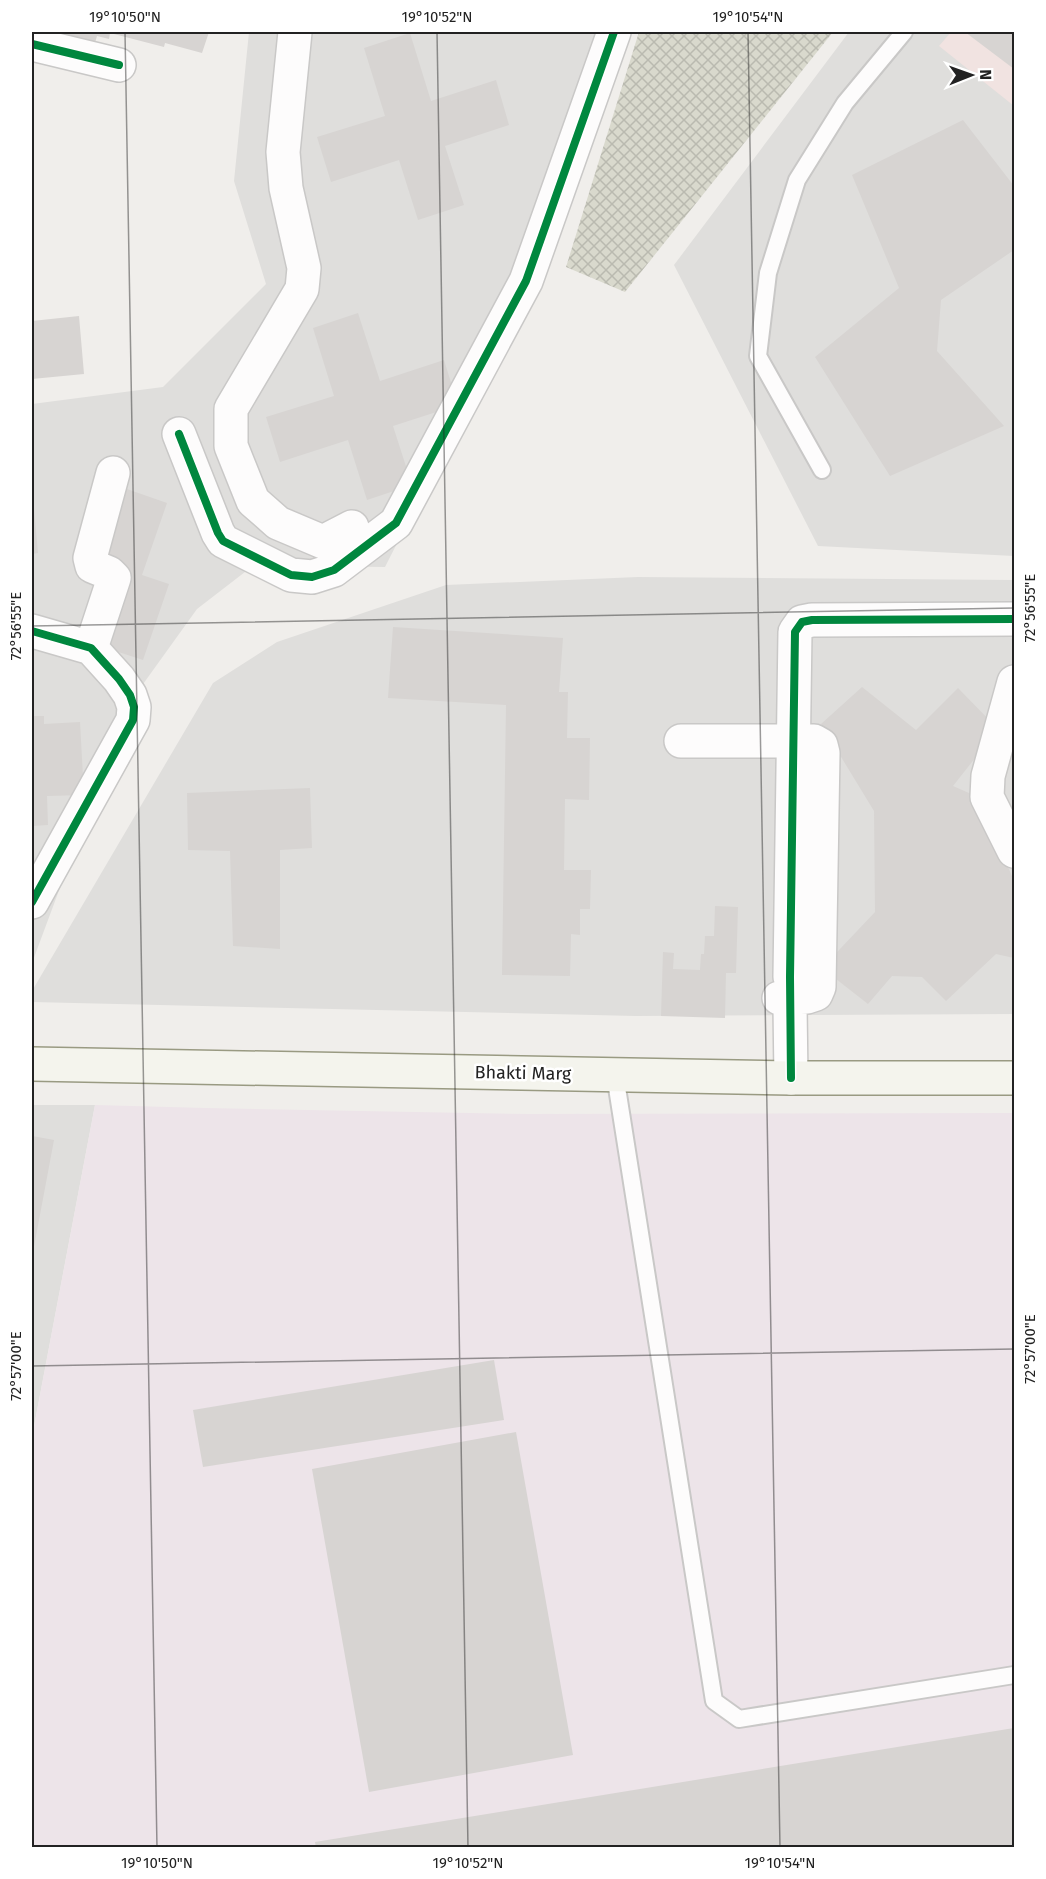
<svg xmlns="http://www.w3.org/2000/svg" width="1046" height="1879" font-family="'Fira Sans',sans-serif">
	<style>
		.residential { fill: #dfdedc }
		.commercial { fill: #f1e3e1 }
		.industrial { fill: #ede4e9 }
		.construction { fill: url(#construction-cross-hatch) }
		.building { fill: #d7d4d2 }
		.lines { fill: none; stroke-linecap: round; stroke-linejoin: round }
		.lane-casing { stroke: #c9c8c7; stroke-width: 20 }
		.street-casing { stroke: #c9c8c7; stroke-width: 36 }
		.secondary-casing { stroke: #999a82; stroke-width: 36 }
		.lane { stroke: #fdfcfc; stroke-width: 16 }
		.street { stroke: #fdfcfc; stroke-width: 33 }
		.secondary { stroke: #f4f4ed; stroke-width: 33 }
		.cycleway-casing { stroke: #fff; stroke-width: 11 }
		.cycleway { stroke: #00873e; stroke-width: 8 }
		.ticks { fill: none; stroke: #222; stroke-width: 1.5; stroke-opacity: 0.45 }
		.labels { text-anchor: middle; stroke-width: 5; stroke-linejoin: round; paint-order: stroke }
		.street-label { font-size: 18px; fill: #222; stroke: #fff }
		.neatline { fill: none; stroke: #222; stroke-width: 2 }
		.ticks-label { font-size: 15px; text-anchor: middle; fill: #222 }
	</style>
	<defs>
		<pattern id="construction-cross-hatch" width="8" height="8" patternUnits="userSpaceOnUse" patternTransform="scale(1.5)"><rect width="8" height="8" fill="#d9d9cd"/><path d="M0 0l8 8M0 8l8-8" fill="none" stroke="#babab0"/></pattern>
	</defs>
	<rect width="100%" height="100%" fill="#f0eeeb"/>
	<path class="residential" d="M249 32H609L528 286 385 567 306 566 271 552 197 609 128 705 32 963V404L163 387 266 284 234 181Z
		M849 32H956L1014 102V556L818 546 674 265Z
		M638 577 1014 580V1014L636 1016 32 1002V991L213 683 277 642 446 585Z
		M32 1105H95L32 1437Z"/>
	<path class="commercial" d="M951 32H1014V106L939 46Z"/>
	<path class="industrial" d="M95 1105 206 1108 528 1114 1014 1113V1847L32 1848V1437Z"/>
	<path class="construction" d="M639 32H833L625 292 566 267Z"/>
	<path class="building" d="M55 32H209L202 53 165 43 164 47 110 33 109 39 97 36 95 43Z
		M965 32H1014V69Z
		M410 33 431 101 496 80 509 125 445 146 464 205 418 220 399 160 331 182 317 137 385 116 364 48Z
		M963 120 1014 186V250L941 300 937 351 1004 426 890 476 815 357 899 288 852 175Z
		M358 313 380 381 444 360 458 405 393 426 412 485 367 500 348 440 280 462 266 417 334 396 313 328Z
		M79 316 84 374 32 379V321Z
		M124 488 167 503 142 575 169 584 143 660 100 646V561Z
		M32 509H34L38 553 32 554Z
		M393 627 563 638 559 692H568L567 738H590L589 800 565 799 564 870H591L590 909H580V935L571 934 570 976 502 975 506 705 388 698Z
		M862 687 916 730 958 688 998 729 953 786 978 797 1014 881V958L996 954 946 1001 922 977 892 976 868 1004 822 968 875 912 874 811 821 724Z
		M32 716H44V724L80 722 84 795 47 796 48 825 32 826Z
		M310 788 312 848 280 850V949L233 946 230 851 188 850 187 793Z
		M715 906 738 907 736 973H726L725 1018 661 1016 663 952 674 953 673 969 700 970 701 954H704L705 936H714Z
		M32 1136 54 1140 33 1252H32Z
		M494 1360 504 1420 203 1467 193 1410Z
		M516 1432 573 1755 369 1792 312 1469Z
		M1014 1728V1848H316L315 1842Z"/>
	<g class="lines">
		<g class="lane-casing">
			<path id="lane" d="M822 470 758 356 768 273 797 180 845 103 904 32
				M615 1075 714 1701 739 1719 1014 1675"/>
		</g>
		<g class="street-casing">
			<path id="street" d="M295 32 283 152 286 188 304 268 302 289 231 409V446L253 501 278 523 323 542 352 527
				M32 44 119 65
				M179 434 218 533 223 541 291 575 312 577 334 570 396 523 526 281 614 32
				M32 631 91 648 119 679 130 695 134 707 133 720 32 902
				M91 648 114 578 109 573 92 566 90 558 113 473
				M1014 682 988 776 987 797 1014 851
				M681 741H814L821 745 823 753 819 987 816 994 807 997 779 998
				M790 977 795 632 802 622 812 620 1014 619
				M790 1006 791 1078"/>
		</g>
		<g class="secondary-casing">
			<path id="secondary" d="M32 1064 791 1078H1014"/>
		</g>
		<use href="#lane" class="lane"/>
		<use href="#street" class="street"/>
		<use href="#secondary" class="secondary"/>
		<g class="cycleway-casing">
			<path id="cycleway" d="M32 44 119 65
				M179 434 218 533 223 541 291 575 312 577 334 570 396 523 526 281 614 32
				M32 631 91 648 119 679 130 695 134 707 133 720 32 902
				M791 1078 790 977 795 632 802 622 812 620 1014 619"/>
		</g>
		<use href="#cycleway" class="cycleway"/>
	</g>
	<path class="ticks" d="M125 32 157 1848M437 32 468 1848M748 32 780 1848M32 626 1014 608M32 1366 1014 1349"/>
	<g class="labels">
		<g class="street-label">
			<text transform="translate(523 1073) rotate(1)" y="6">Bhakti Marg</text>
		</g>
	</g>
	<rect width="1046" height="1879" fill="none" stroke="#ffffff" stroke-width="66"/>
	<g transform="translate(971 75) rotate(89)" stroke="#ffffff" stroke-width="4.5" paint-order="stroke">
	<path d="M0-4.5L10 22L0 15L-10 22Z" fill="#222222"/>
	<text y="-9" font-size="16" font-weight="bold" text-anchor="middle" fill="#222222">N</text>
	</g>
	<rect x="33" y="33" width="980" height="1813" class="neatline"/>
	<g class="ticks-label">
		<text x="125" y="22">19°10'50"N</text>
		<text x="437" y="22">19°10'52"N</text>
		<text x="748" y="22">19°10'54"N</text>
		<text transform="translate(1030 608) rotate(-90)" y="5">72°56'55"E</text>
		<text transform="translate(16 626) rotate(-90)" y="5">72°56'55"E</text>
		<text transform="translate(1030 1349) rotate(-90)" y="5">72°57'00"E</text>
		<text transform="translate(16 1366) rotate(-90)" y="5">72°57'00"E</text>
		<text x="157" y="1868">19°10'50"N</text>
		<text x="468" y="1868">19°10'52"N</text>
		<text x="780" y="1868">19°10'54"N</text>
	</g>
</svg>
